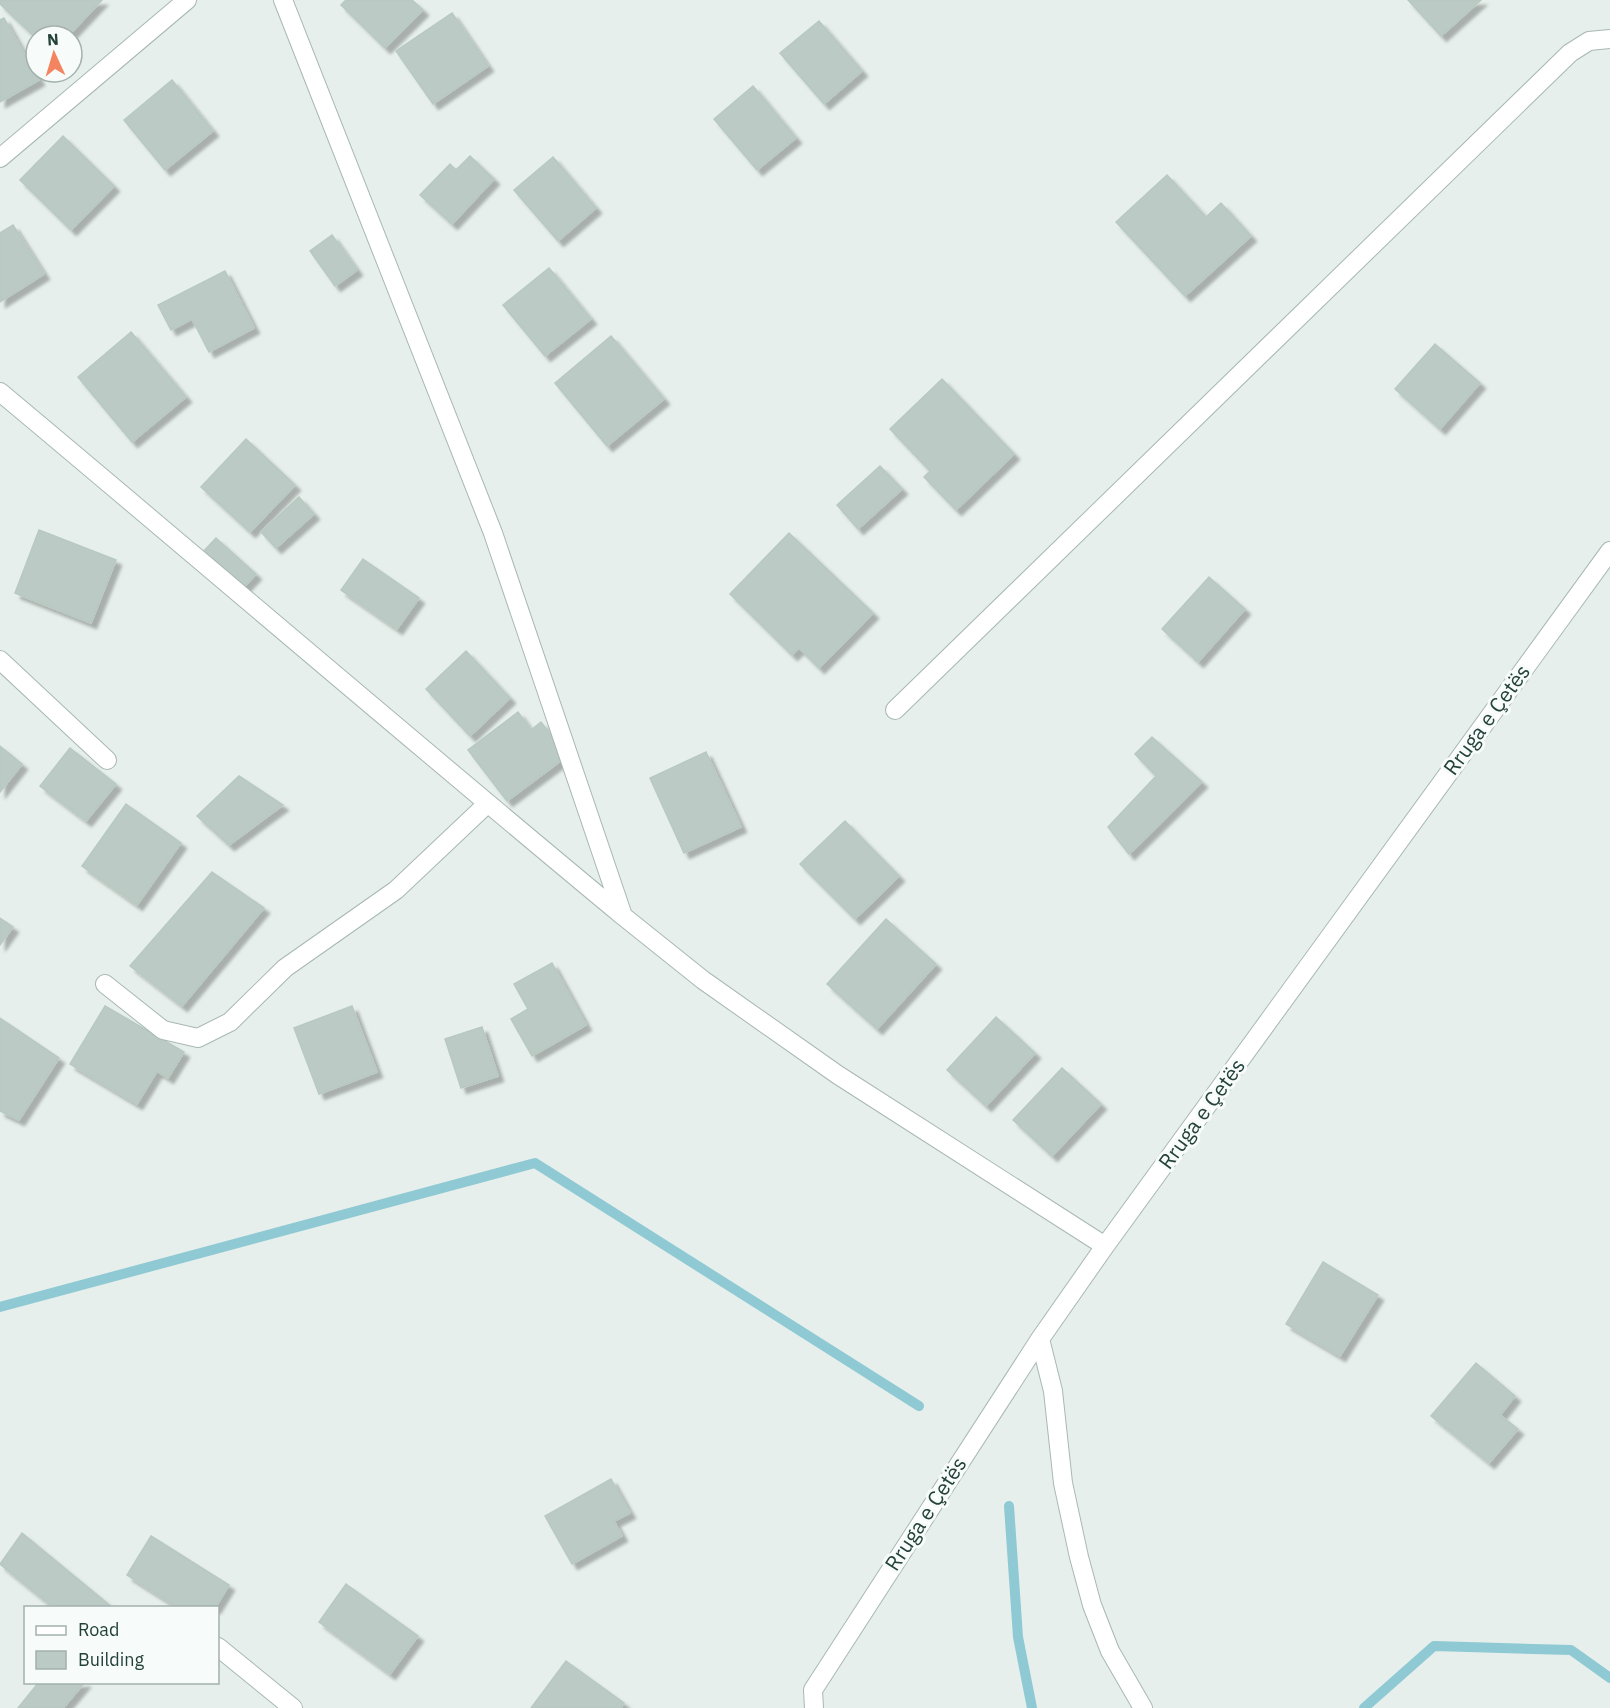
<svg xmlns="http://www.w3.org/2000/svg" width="1610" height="1708" font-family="'IBM Plex Sans',sans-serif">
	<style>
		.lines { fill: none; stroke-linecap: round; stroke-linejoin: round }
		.stream { stroke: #8ec9d4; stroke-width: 10 }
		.building { fill: #bbcac4; stroke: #b8c9c2; stroke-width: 1.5; filter: url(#shadow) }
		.minor-casing { stroke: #a8b8b2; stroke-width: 20 }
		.minor { stroke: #fff; stroke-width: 18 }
		.labels { text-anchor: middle; stroke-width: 6; stroke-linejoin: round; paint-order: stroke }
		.street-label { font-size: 21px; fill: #24423a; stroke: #f7fbf9 }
	</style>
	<defs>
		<filter id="shadow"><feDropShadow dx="5.5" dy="5.5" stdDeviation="1.5" flood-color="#0004"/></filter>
	</defs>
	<rect width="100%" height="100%" fill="#e6efeb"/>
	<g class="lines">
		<path class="stream" d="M0 1307 535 1163 919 1406
			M1009 1506 1018 1637 1032 1708
			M1364 1708 1434 1646 1571 1650 1610 1678"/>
	</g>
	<path class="building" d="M0 0H102L68 36H36V38L0 4Z
		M346 0H412L423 10 385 48 341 5Z
		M1408 0H1481L1441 36Z
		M452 13 488 66 433 104 396 51Z
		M4 18 39 80 0 102V20Z
		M819 21 862 71 824 104 780 53Z
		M172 80 213 131 165 170 124 120Z
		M753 86 796 138 757 170 714 119Z
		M63 136 114 186 71 230 20 180Z
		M470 156 494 179 452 224 420 195 450 164 456 170Z
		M553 157 596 208 558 241 514 190Z
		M1167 175 1206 217 1221 203 1251 236 1185 296 1116 222Z
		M13 225 44 274 0 302V233Z
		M332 235 357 270 335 286 310 251Z
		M549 268 591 319 545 356 503 305Z
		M225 271 254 328 209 352 192 319 171 330 158 305Z
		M131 332 186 397 132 442 78 377Z
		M611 336 664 399 607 446 555 383Z
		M1435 344 1480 383 1440 429 1395 389Z
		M942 379 1014 454 956 510 924 477 930 471 890 429Z
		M246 439 295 485 250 532 201 487Z
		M880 466 902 489 858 529 837 505Z
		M299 497 314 514 276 548 261 532Z
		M39 530 116 560 91 623 15 593Z
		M789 533 873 613 819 668 799 648 792 655 730 594Z
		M216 538 256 574 242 589 202 553Z
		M363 559 419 598 397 629 341 590Z
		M1209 577 1245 609 1198 662 1162 629Z
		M466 651 510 698 470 736 426 689Z
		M518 712 531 730 541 722 567 756 507 801 468 750Z
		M1152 737 1202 782 1129 854 1108 827 1156 776 1135 754Z
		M0 746 22 764 0 792Z
		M70 748 116 784 86 821 40 786Z
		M706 752 741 827 684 853 650 778Z
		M239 776 283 805 229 845 197 816Z
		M126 804 181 843 137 905 82 866Z
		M845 821 899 876 855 919 800 864Z
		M212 872 264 908 182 1006 130 966Z
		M0 918 13 927 0 945Z
		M886 919 936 964 877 1029 827 984Z
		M552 963 586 1025 532 1056 511 1019 528 1009 514 984Z
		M105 1006 184 1052 168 1078 157 1071 137 1104 70 1064Z
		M352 1006 377 1072 319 1094 294 1028Z
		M996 1017 1035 1053 986 1106 947 1070Z
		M0 1018 59 1058 19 1120 0 1111Z
		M482 1027 498 1076 461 1088 445 1039Z
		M1062 1068 1101 1104 1052 1156 1013 1120Z
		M1323 1262 1378 1295 1340 1356 1286 1324Z
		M1476 1363 1515 1396 1500 1415 1518 1429 1489 1463 1431 1416Z
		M611 1479 630 1513 614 1521 622 1536 572 1564 545 1516Z
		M22 1533 113 1608H54L0 1564Z
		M151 1536 229 1585 215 1608H179L127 1575Z
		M346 1584 418 1636 390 1674 319 1622Z
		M566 1661 624 1703 621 1708H531Z
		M39 1682H85L63 1708H18Z"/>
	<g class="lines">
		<g class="minor-casing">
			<path id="minor" d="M283 0 493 533 623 916 703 980 838 1075 1105 1246
				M0 158 187 0
				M0 392C208 566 414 743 623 916
				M0 660 107 760
				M895 710 1570 53 1589 41 1610 39
				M105 984 163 1030 198 1038 230 1022 285 968 396 890 487 804
				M1040 1339 1053 1391 1063 1483 1079 1557 1092 1605 1110 1651 1143 1708
				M218 1647 293 1708
				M814 1708 813 1690 1040 1339 1105 1246 1610 551"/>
		</g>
		<use href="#minor" class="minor"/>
	</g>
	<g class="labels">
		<g class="street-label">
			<text transform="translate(1487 720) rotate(-54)" y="7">Rruga e Çetës</text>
			<text transform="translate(1202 1114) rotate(-54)" y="7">Rruga e Çetës</text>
			<text transform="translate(926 1514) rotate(-57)" y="7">Rruga e Çetës</text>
		</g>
	</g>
	<rect x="24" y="1606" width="195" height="78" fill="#f7fbf9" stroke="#a3b1ad" stroke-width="1.5"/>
	<rect x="36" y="1626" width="30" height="9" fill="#ffffff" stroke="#a3b1ad" stroke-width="1.5"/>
	<text x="78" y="1636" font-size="18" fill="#24423a">Road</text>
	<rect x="36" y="1651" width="30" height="18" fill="#bbcac4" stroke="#a3b1ad" stroke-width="1.5"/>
	<text x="78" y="1666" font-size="18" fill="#24423a">Building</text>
	<g transform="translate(54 54) rotate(356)"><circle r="28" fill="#f7fbf9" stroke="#a3b1ad" stroke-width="1.5"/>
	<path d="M0-4.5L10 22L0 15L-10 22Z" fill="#f4845f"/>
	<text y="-9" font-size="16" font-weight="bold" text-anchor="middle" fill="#24423a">N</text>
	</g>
</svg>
